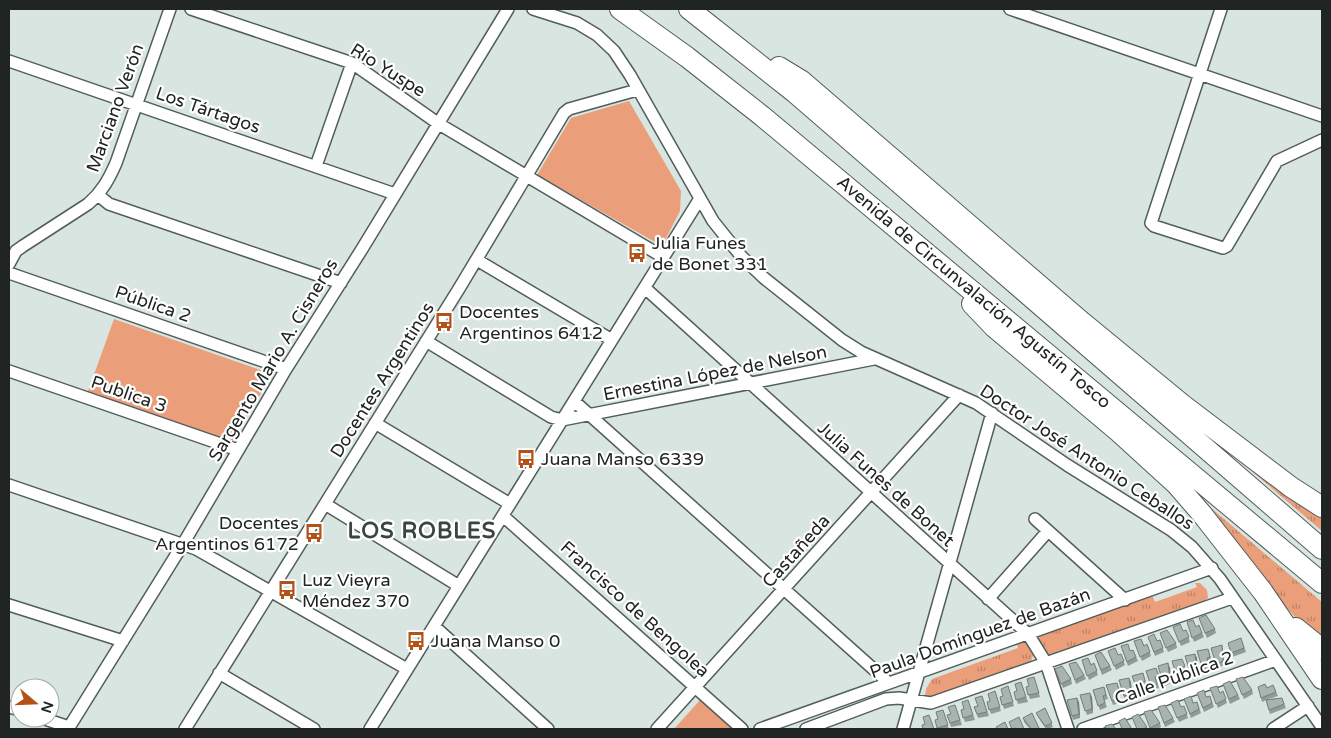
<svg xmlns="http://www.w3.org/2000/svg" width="1331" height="738" font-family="'Varela Round',sans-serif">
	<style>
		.grass { fill: url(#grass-tufts) }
		.park { fill: #eb9e7a }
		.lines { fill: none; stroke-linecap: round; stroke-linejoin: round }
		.minor-casing { stroke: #525e5a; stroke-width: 14 }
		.motorway-casing { stroke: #525e5a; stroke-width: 22 }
		.minor { stroke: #fff; stroke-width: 11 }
		.motorway { stroke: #fff; stroke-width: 20 }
		.wall { fill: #909b97 }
		.shaded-wall { fill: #757e7b }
		.building { fill: #a7b4b0; stroke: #757e7b }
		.labels { text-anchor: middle; stroke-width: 4.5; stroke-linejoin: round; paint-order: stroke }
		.street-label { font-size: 18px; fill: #202524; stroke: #fff }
		.poi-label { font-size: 18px; fill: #202524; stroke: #fff; text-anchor: start }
		.district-label { font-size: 22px; font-weight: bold; letter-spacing: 1px; fill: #394541; stroke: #fff }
	</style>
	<defs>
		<pattern id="grass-tufts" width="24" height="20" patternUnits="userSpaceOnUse" patternTransform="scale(1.25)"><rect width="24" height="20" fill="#eb9e7a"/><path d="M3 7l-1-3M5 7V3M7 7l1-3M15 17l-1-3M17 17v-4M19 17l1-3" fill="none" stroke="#be8164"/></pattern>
	</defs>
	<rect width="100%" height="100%" fill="#d8e5e1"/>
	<path class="grass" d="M1248 466 1322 515V531L1254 473Z
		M1204 502 1322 602V642C1275 603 1241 550 1204 502Z
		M1195 583H1200L1207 590 1208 598 1203 602 1050 656 1047 655 1036 640 1041 634 1152 595 1155 602 1197 587Z
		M1024 641 1029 644 1034 653 1029 667 927 698 925 696 926 689 932 679 1018 648 1017 644Z"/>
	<path class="park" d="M629 101 681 191 680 211 662 246 537 175 571 118Z
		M114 319 272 374 233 441 87 394Z
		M700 700 732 728 674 729Z"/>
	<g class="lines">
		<g class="minor-casing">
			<path id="minor" d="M191 9 352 63 439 124 663 257
				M533 9 577 23 597 35 614 51 630 75 713 221 741 256 764 278 842 340 861 352 976 403 1067 465 1171 530 1192 547 1220 579 1322 727
				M1010 9 1322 116
				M1221 9 1151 223 1154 226 1223 248 1227 246 1277 161 1322 140
				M9 61 395 194
				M316 166 352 63
				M98 195 109 204 341 283
				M477 260 612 340
				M9 264 16 251 23 246 88 204C102 192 109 179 116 163L170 9
				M9 273 286 369
				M645 288 1028 634 1046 663 1068 729
				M426 341 551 417 562 420 874 359
				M9 371 238 450
				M574 401 889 683
				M375 423 510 504
				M9 485 196 549 407 669
				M325 504 459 586
				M503 516 742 729
				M1035 519 1125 600
				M988 599 1048 531
				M9 605 123 641
				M434 626 548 729
				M219 673 314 729
				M9 707 20 710
				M42 718 69 727
				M68 729 183 544 286 369 362 249 508 9
				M185 729 460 287 564 113 569 109 637 90
				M370 729 699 200
				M657 729 959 395
				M760 729 1212 568
				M806 729 886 699 899 698 931 703 1232 598
				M903 729 992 413
				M1083 729 1276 660
				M1273 729 1308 706"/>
		</g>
		<g class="motorway-casing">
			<path id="motorway" d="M620 9 687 57 762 116 1322 583
				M689 9 794 92 1322 549
				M779 67 802 81 1082 322 1183 405 1291 487 1322 507
				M972 304 994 327 1119 432 1176 484 1202 514 1263 592 1322 679
				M1296 628 1322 649"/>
		</g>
		<use href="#minor" class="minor"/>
		<use href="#motorway" class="motorway"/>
	</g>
	<path class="wall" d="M1199 618 1215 629 1216 633 1207 638Z
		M1187 622 1196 627 1199 625 1204 637 1194 642Z
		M1173 627 1183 631 1186 630 1190 642 1181 646Z
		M1160 633 1176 643 1177 648 1168 652Z
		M1148 637 1157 641 1160 640 1164 652 1155 656Z
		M1241 638 1246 652 1232 657 1228 643Z
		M1134 641 1144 646 1147 644 1151 656 1142 661Z
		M1121 646 1130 651 1133 650 1138 661 1128 666Z
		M1211 648 1223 650 1224 665 1218 668Z
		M1208 649 1212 661 1208 662 1211 669 1204 671 1197 651Z
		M1108 651 1118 655 1121 654 1125 665 1116 670Z
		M1195 654 1197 658 1198 674 1191 676 1185 656Z
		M1095 655 1110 666 1112 670 1102 675Z
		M1182 659 1186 671 1183 672 1185 679 1178 681 1172 661Z
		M1082 660 1091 665 1094 663 1098 675 1089 680Z
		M1069 664 1084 675 1086 679 1076 684Z
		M1158 666 1170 668 1171 683 1165 686Z
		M1156 668 1160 680 1157 681 1159 688 1152 690 1146 671Z
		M1055 669 1071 679 1072 684 1063 688Z
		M1143 673 1147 685 1144 686 1146 693 1139 695 1132 676Z
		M1034 677 1040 697 1030 699 1026 687 1029 686Z
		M1236 679 1252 690 1253 694 1244 699Z
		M1119 680 1131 682 1132 698 1125 700Z
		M1021 682 1028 702 1018 704 1014 692 1017 691Z
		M1117 683 1121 694 1118 695 1120 703 1113 705 1106 685Z
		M1223 684 1238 695 1240 699 1230 704Z
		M1273 685 1278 696 1268 699 1282 698 1286 708 1270 714 1266 700 1262 702 1258 687 1267 688Z
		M1008 686 1014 706 1004 709 1000 697 1003 696Z
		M1104 687 1108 699 1104 700 1107 707 1100 710 1093 690Z
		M1210 688 1220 693 1223 691 1227 703 1218 708Z
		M995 691 1001 711 991 714 987 702 990 701Z
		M1197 693 1206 697 1210 696 1214 707 1204 712Z
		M1080 695 1092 697 1093 713 1087 715Z
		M982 696 989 716 978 718 974 707 978 706Z
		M1184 699 1193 703 1197 702 1201 713 1191 718Z
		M968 700 975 720 965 722 961 710 964 709Z
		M1067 700 1079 702 1080 718 1073 720Z
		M1171 703 1181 707 1184 706 1188 718 1179 722Z
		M955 705 962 725 951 727 947 715 951 714Z
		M1158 707 1173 718 1175 722 1165 727Z
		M1045 708 1053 727 1048 729H1046L1038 717 1036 713Z
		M943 710 949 729H938L937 728 938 719Z
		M1144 712 1160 723 1161 727 1157 729H1151Z
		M1032 713 1039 729H1030L1024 722 1023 718Z"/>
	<path class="shaded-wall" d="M1222 645 1223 650 1224 665 1223 661Z
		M1195 654 1197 658 1198 674 1197 670Z
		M1168 663 1170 668 1171 683 1170 679Z
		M1129 678 1131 682 1132 698 1131 694Z
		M1090 693 1092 697 1093 713 1092 709Z
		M1077 698 1079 702 1080 718 1079 714Z"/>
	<path class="building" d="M1206 615 1215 629 1205 633 1199 618Z
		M1193 620 1196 627 1199 625 1202 633 1192 638 1187 622Z
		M1180 624 1183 631 1186 630 1189 637 1179 642 1173 627Z
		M1167 630 1176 643 1166 648 1160 633Z
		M1154 634 1157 641 1160 640 1163 648 1154 652 1148 637Z
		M1241 638 1244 648 1231 653 1228 643Z
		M1141 639 1144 646 1147 644 1150 652 1140 657 1134 641Z
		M1128 644 1130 651 1133 650 1136 657 1127 662 1121 646Z
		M1222 645 1223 661 1216 664 1211 648Z
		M1115 648 1118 655 1121 654 1124 661 1114 666 1108 651Z
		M1208 649 1210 657 1207 658 1209 665 1202 667 1197 651Z
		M1101 652 1110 666 1101 670 1095 655Z
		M1195 654 1197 670 1190 672 1185 656Z
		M1088 658 1091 665 1094 663 1097 671 1087 676 1082 660Z
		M1182 659 1185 666 1181 668 1184 675 1177 677 1172 661Z
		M1076 662 1084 675 1075 680 1069 664Z
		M1168 663 1170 679 1163 682 1158 666Z
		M1062 666 1071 679 1061 684 1055 669Z
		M1156 668 1159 676 1155 677 1157 684 1151 686 1146 671Z
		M1143 673 1145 681 1142 682 1144 689 1138 691 1132 676Z
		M1034 677 1039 693 1028 695 1026 687 1029 686 1027 679Z
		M1243 677 1252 690 1242 695 1236 679Z
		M1129 678 1131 694 1124 696 1119 680Z
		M1230 681 1238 695 1229 699 1223 684Z
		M1021 682 1026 697 1016 700 1014 692 1017 691 1015 684Z
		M1117 683 1119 690 1116 691 1118 698 1112 701 1106 685Z
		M1265 684 1267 688 1273 685 1276 692 1261 698 1258 687Z
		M1008 686 1013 702 1002 705 1000 697 1003 696 1001 689Z
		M1217 686 1220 693 1223 691 1226 699 1216 704 1210 688Z
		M1104 687 1106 695 1103 696 1105 703 1098 706 1093 690Z
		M1204 690 1206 697 1210 696 1212 703 1203 708 1197 693Z
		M995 691 1000 707 989 710 987 702 990 701 988 694Z
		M1090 693 1092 709 1085 711 1080 695Z
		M982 696 987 712 977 714 974 707 978 706 975 698Z
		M1191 696 1193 703 1197 702 1199 709 1190 714 1184 699Z
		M1077 698 1079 714 1072 716 1067 700Z
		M1282 698 1284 704 1269 710 1266 700Z
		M968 700 973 715 963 718 961 710 964 709 962 702Z
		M1178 700 1181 707 1184 706 1187 714 1177 718 1171 703Z
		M955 705 960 720 950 723 947 715 951 714 948 707Z
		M1165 705 1173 718 1164 723 1158 707Z
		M1045 708 1052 723 1045 726 1036 713Z
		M943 710 948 725 937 728 935 720 938 719 936 712Z
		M1151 710 1160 723 1150 728 1144 712Z
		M1032 713 1039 728 1035 729H1031L1023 718Z
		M1138 714 1147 727 1143 729H1137L1132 717Z
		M929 715 934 729H923L922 725 925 724 923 717Z
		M1019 717 1024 729H1016V728L1012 729 1009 722Z
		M1125 718 1132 729H1122L1119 721Z
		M1005 722 1008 729H997L996 727Z
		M1112 724 1116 729H1106L1105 726Z"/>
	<defs>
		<g id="bus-bare" transform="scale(1.5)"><path d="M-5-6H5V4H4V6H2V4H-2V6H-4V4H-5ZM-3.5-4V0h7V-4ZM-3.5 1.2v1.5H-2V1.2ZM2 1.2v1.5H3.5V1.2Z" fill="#b45119" stroke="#fff" stroke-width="2.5" paint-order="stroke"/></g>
	</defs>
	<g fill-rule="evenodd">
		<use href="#bus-bare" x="637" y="253"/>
		<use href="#bus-bare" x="444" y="322"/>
		<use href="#bus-bare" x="526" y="459"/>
		<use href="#bus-bare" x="314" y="533"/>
		<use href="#bus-bare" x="287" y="590"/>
		<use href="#bus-bare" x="416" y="641"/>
	</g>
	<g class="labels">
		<g class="street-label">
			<text transform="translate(388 70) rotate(32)" y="6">Río Yuspe</text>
			<text transform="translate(115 108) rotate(-70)" y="6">Marciano Verón</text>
			<text transform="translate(208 110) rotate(19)" y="6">Los Tártagos</text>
			<text transform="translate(974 292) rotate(40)" y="6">Avenida de Circunvalación Agustín Tosco</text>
			<text transform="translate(153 304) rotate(19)" y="6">Pública 2</text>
			<text transform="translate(273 360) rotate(-59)" y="6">Sargento Mario A. Cisneros</text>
			<text transform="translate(715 373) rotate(-11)" y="6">Ernestina López de Nelson</text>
			<text transform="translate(382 380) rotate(-58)" y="6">Docentes Argentinos</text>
			<text transform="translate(129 394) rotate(19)" y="6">Publica 3</text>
			<text transform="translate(1087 457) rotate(33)" y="6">Doctor José Antonio Ceballos</text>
			<text transform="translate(886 484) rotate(42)" y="6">Julia Funes de Bonet</text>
			<text transform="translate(796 551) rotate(-48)" y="6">Castañeda</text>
			<text transform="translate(635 609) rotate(42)" y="6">Francisco de Bengolea</text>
			<text transform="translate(980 633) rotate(-20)" y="6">Paula Domínguez de Bazán</text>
			<text transform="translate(1174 678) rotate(-20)" y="6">Calle Pública 2</text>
		</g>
		<g class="poi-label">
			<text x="652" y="249">Julia Funes<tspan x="652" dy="21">de Bonet 331</tspan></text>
			<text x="459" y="318">Docentes<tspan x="459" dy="21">Argentinos 6412</tspan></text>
			<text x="541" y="465">Juana Manso 6339</text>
			<text x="299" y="529" text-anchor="end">Docentes<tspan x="299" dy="21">Argentinos 6172</tspan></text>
			<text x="302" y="586">Luz Vieyra<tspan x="302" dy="21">Méndez 370</tspan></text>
			<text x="431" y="647">Juana Manso 0</text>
		</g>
		<g class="district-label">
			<text x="422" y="538">LOS ROBLES</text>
		</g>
	</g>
	<rect width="1331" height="738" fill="none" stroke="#202524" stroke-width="20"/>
	<g transform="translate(35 703) rotate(109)"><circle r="24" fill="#ffffff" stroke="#a6a8a7"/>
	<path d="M0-4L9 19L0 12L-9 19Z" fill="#b45119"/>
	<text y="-8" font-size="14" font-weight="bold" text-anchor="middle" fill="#202524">N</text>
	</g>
</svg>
